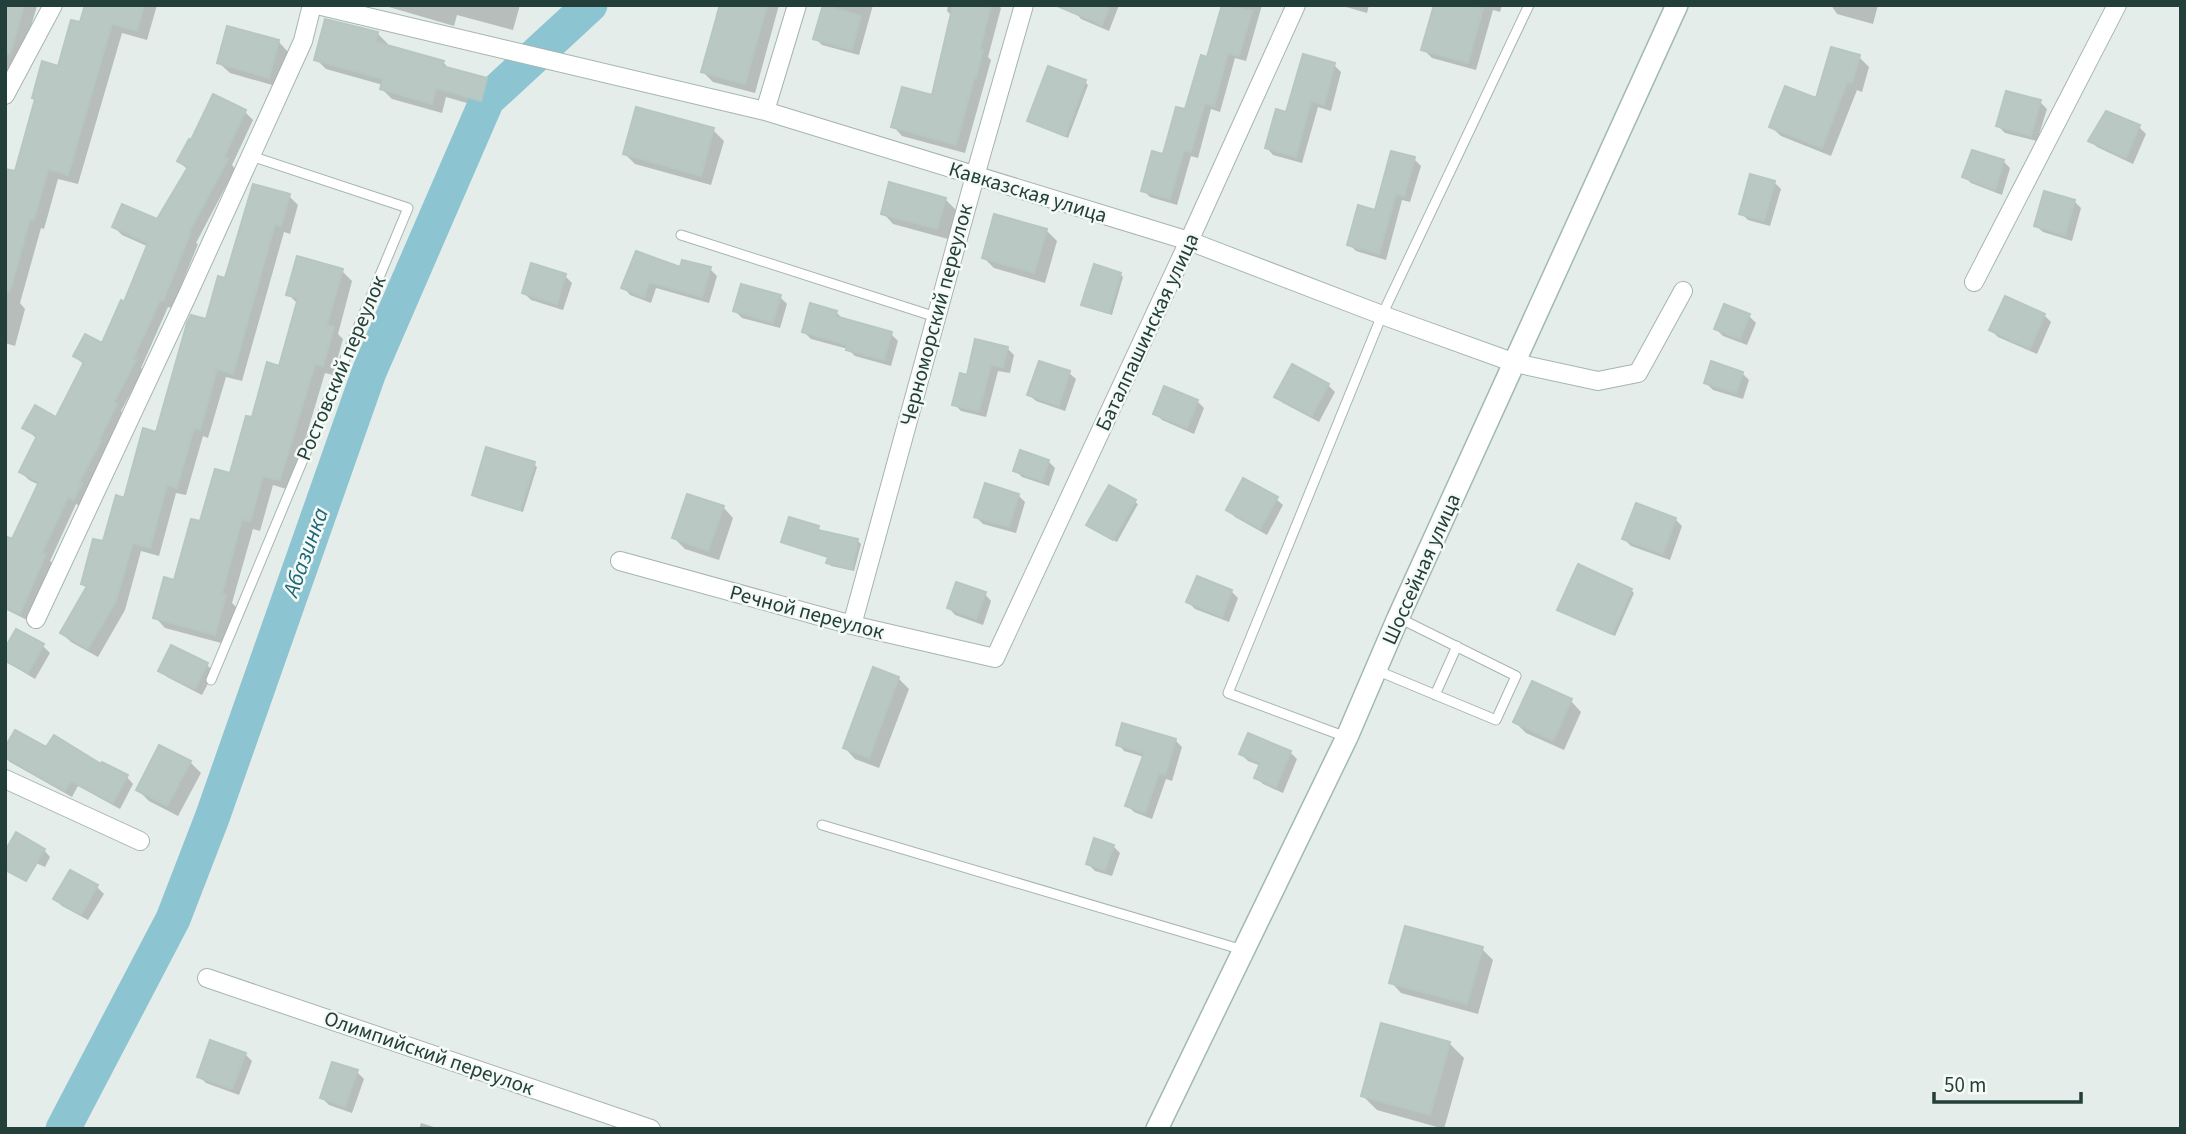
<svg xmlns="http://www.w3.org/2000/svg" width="2186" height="1134" font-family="'Source Sans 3',sans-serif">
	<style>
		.shadow { fill: #0003 }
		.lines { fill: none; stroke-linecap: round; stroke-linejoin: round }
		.river { stroke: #8dc4d2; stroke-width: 35 }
		.building { fill: #b9c8c3; stroke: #b6c7c1; stroke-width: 2 }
		.service-casing { stroke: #a6b5b1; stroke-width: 11 }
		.minor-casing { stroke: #a6b5b1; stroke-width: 20 }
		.secondary-casing { stroke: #a2b9b2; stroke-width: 24 }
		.service { stroke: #fff; stroke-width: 9 }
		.minor { stroke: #fff; stroke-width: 18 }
		.secondary { stroke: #fff; stroke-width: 21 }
		.labels { text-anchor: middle; stroke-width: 5; stroke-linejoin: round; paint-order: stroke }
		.street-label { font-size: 21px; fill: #233f39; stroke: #f5faf7 }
		.water-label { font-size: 23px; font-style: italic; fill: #1d677b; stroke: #f5faf7 }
	</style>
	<rect width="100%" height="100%" fill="#e4ede9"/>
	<path class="shadow" d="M5 5H43L42 8 37 6 23 53 18 52 8 87 5 86Z
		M87 5H157L147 40 122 33 78 184 58 179 44 229 41 228 20 303 25 309 15 346 5 343V170L17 174 59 68 82 25Z
		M382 5H520L513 30 457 15 454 26Z
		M719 5H779L755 93 713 82 703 72 718 18 716 15Z
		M825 5H873L859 55 822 45 815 38Z
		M948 5H998L1001 8 988 57 991 60 965 153 902 136 893 126 934 98 952 16 947 11Z
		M1077 5H1119L1109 31 1081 19 1075 12Z
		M1223 5H1262L1246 61 1235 58 1220 112 1211 109 1198 158 1191 156 1177 205 1150 197 1143 190 1164 156 1187 112 1208 59Z
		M1339 5H1369L1367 13Z
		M1465 5H1502L1500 12 1493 10 1476 70 1432 58 1423 49Z
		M1831 5H1878L1873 24 1837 14Z
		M229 28 279 42 289 53 279 87 230 73 219 63Z
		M378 34 388 44 387 47 443 62 450 70 486 80 496 90 491 110 446 97 442 113 392 99 382 89 383 85 326 69 316 59Z
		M1859 57 1869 67 1862 92 1857 90 1831 156 1781 136 1771 127 1818 101Z
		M1334 65 1341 72 1331 111 1318 107 1302 163 1273 155 1267 148 1288 114Z
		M1085 82 1088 85 1068 138 1029 121Z
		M2040 102 2047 109 2037 141 2005 133 1998 126Z
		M245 112 253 120 232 165 235 169 196 243 198 244 172 308 168 307 141 368 143 370 121 411 124 414 82 507 76 504 50 561 53 564 29 621 5 609V585L13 542 39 485 29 480 21 472 37 439 25 428 57 419 84 365 75 356 103 346 125 304 149 247 122 235 114 227 158 222 188 170 179 161Z
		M2139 127 2146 134 2133 164 2097 147 2091 141Z
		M713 130 724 141 711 185 635 164 625 154Z
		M1414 159 1421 166 1410 202 1402 200 1386 260 1356 251 1349 244 1376 212Z
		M2003 161 2010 168 2002 195 1971 183 1964 176Z
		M1774 182 1781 189 1770 226 1748 220 1741 213Z
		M289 196 298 205 290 234 284 232 242 381 226 377 208 438 203 436 186 495 176 493 159 556 141 551 125 610 98 657 71 642 62 633 88 589 82 583 157 434 226 280Z
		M945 199 956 210 948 239 893 224 883 213Z
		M2074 201 2081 208 2072 241 2043 232 2036 226Z
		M1046 230 1057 241 1045 283 994 268 984 258Z
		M710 269 717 276 709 303 656 288 651 303 630 295 624 288 681 270Z
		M342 271 352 281 338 334 343 339 333 375 325 373 290 490 273 485 260 531 253 529 232 603 236 607 225 644 165 628 155 617 176 582 201 523 231 475 253 419 281 368 298 304 288 294Z
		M1120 274 1123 277 1112 315 1086 307 1083 305Z
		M565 276 572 283 563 310 531 300 524 293Z
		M780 297 787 304 780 328 742 318 735 311Z
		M836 312 843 319 891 334 898 341 891 366 855 356 848 349 811 339 804 332Z
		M2044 315 2051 322 2037 354 1998 337 1991 330Z
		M1749 316 1756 323 1747 345 1723 336 1716 329Z
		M1007 348 1014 355 1010 373 998 371 986 417 961 411 954 404 969 377Z
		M1069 373 1076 379 1065 411 1036 401 1029 395Z
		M1742 373 1749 380 1743 399 1713 390 1706 383Z
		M1328 385 1335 392 1319 422 1283 403 1276 397Z
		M1197 401 1204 408 1194 434 1162 420 1155 413Z
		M1048 461 1055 468 1049 486 1022 477 1015 470Z
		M534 464 537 467 523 512 477 498 474 495Z
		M1110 487 1138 504 1117 542 1091 528Z
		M1018 495 1025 502 1016 533 983 524 976 517Z
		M1276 499 1283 505 1267 535 1235 517 1228 510Z
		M723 507 733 518 719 560 685 549 674 538Z
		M1675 519 1682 526 1670 560 1631 546 1624 539Z
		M818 528 821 531 858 541 861 544 854 571 831 566 828 563 829 558 786 544 783 542Z
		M1631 590 1634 593 1615 636 1562 612Z
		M1231 591 1238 598 1229 622 1195 609 1188 602Z
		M985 594 991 601 983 625 955 615 949 608Z
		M43 646 50 653 35 679 5 661Z
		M207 665 214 672 202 695 167 677 160 671Z
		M898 678 909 689 879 768 855 759 845 748Z
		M1571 701 1581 712 1564 750 1526 733 1515 722Z
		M1175 740 1182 747 1172 781 1166 779 1152 819 1134 812 1127 805 1144 757 1124 751 1118 744Z
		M47 750 102 767 127 777 133 784 120 809 78 786 72 797 10 762 5 757Z
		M1290 752 1297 759 1283 793 1263 784 1256 777 1261 766 1248 761 1241 754Z
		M190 762 201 773 178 816 149 801 138 790Z
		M1113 846 1120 853 1112 876 1095 871 1088 864Z
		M44 850 50 857 45 867 16 854Z
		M97 887 104 894 88 920 62 906 55 899Z
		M1482 949 1493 960 1478 1014 1401 993 1391 982Z
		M1383 1025 1450 1044 1464 1058 1444 1129 1377 1110 1363 1096Z
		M245 1054 252 1061 239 1095 206 1083 199 1076Z
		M357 1072 364 1079 352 1113 329 1105 322 1098Z
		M421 1123 440 1129H419Z"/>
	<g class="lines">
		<path class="river" d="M63 1129 173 919 212 818 369 372 487 100 590 5"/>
	</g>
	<path class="building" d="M5 5H24L10 54 5 53Z
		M85 5H144L137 31 112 24 68 175 48 169 34 220 30 219 10 291 5 290V169L15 171 35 99 32 98 42 61 58 66 71 20 80 22Z
		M720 5H767L745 84 701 72Z
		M823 5 861 16 852 50 813 39Z
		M953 5H991L980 49 983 50 976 78H974L956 145 891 127 902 87 932 95Z
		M1055 5H1110L1102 25Z
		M1222 5 1252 11 1239 56 1228 53 1214 106 1205 103 1191 152 1184 150 1170 199 1141 191 1152 151 1163 154 1176 107 1185 109 1201 55 1207 57Z
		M1434 5H1469L1483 9 1468 63 1421 50Z
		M325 19 378 32 376 42 444 61 442 66 487 78 481 101 436 88 432 104 380 89 383 79 314 60Z
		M227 26 279 40 269 78 217 63Z
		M1831 47 1860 55 1852 83 1847 82 1822 148 1769 127 1785 86 1816 98Z
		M1303 54 1335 63 1324 105 1311 101 1296 157 1265 148 1276 109 1286 112Z
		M1048 66 1086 80 1065 136 1027 121Z
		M2006 91 2041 100 2031 136 1996 126Z
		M213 94 246 110 224 157 228 159 188 234H190L163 301 160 300 133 359 136 360 114 402 117 404 99 440 101 441 79 482 82 483 73 500 68 497 42 553 46 554 20 614 5 607V536L12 539 39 482 19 472 37 436 22 428 35 405 56 417 84 362 73 356 85 334 102 343 121 300 124 302 148 243 112 227 122 204 157 219 188 167 177 161 189 139 191 140Z
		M636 107 714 128 701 176 623 154Z
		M2106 111 2140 125 2126 158 2088 141Z
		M1972 150 2004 160 1995 190 1962 177Z
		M1391 151 1415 157 1404 196 1396 194 1379 254 1347 245 1358 205 1375 210Z
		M1750 174 1775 181 1764 221 1739 214Z
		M889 182 946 198 937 229 881 214Z
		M253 184 290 194 281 226 275 224 233 374 217 369 200 430 194 428 177 488 167 485 150 548 133 543 116 601 88 649 60 633 87 586 81 584 93 539 103 541 116 495 124 498 143 428 156 432 187 323 191 315 206 319 218 276 225 278Z
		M2044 191 2075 200 2065 235 2034 226Z
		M994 214 1047 229 1034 273 982 258Z
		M636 251 680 267 682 260 711 267 702 297 649 282 644 297 621 288Z
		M297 256 343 269 327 325 334 327 323 366 315 364 280 480 263 476 250 522 242 519 222 593 226 595 215 635 153 618 164 577 174 580 191 519 200 521 215 469 230 473 246 416 252 417 267 362 279 366 298 298 286 295Z
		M531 263 566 274 557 304 522 293Z
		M1094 264 1121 273 1109 313 1081 305Z
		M741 284 781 295 773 323 733 311Z
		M2005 296 2045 314 2030 349 1989 330Z
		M810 303 837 311 835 316 892 332 884 360 846 350 847 345 802 332Z
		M1724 304 1750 314 1740 339 1714 329Z
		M975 339 1008 347 1003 367 991 365 979 411 952 405 960 373 967 375Z
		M1039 361 1070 371 1059 406 1027 395Z
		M1711 361 1743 372 1736 393 1704 383Z
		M1292 364 1329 384 1312 416 1274 397Z
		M1164 386 1198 400 1187 428 1153 414Z
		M486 447 535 462 520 510 472 495Z
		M1020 450 1049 460 1042 481 1013 471Z
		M1243 478 1278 497 1260 529 1226 510Z
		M985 483 1019 494 1009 527 974 517Z
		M1109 485 1136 500 1113 540 1086 525Z
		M687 494 724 506 708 551 672 538Z
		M1636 503 1676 518 1663 554 1622 539Z
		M789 517 819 526 818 530 858 539 852 569 826 563 828 557 781 542Z
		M1578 564 1632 589 1612 634 1557 610Z
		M1197 576 1232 590 1222 617 1186 602Z
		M956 582 986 592 976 619 947 608Z
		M16 629 44 644 28 673 5 661V648Z
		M171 645 208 663 195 689 158 671Z
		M873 667 899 677 869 758 843 748Z
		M1532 681 1572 699 1553 741 1513 722Z
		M1122 723 1176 739 1165 775 1159 773 1145 813 1125 806 1144 753 1116 745Z
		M15 730 46 747 54 735 101 764 102 762 128 775 113 803 71 781 65 791 5 757V747Z
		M1248 733 1291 751 1276 787 1254 778 1260 763 1239 754Z
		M159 745 191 761 167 806 136 790Z
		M16 832 45 849 26 881 5 870V851Z
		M1094 838 1114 845 1105 870 1086 864Z
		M70 870 98 885 81 915 53 899Z
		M1405 926 1483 947 1467 1004 1389 983Z
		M1381 1023 1450 1042 1430 1115 1361 1096Z
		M210 1040 246 1053 232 1089 197 1077Z
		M332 1062 358 1070 345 1107 320 1098Z"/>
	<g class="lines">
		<g class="service-casing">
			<path id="service" d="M681 235 936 317
				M1383 673 1496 720 1516 676 1407 622
				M211 680 408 208 251 156
				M1435 695 1457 646
				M1346 737 1228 693 1382 315 1529 5
				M822 825 1243 950"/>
		</g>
		<g class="minor-casing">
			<path id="minor" d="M317 5 765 111 1189 241 1382 315 1515 363 1598 381 1638 373 1683 291
				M5 95 53 5
				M765 111 797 5
				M1974 282 2117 5
				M620 561 852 625 995 658 1189 241 1296 5
				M36 619 187 296 303 41 312 5
				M852 625 975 176 1024 5
				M5 779 140 841
				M207 978 651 1129"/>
		</g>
		<g class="secondary-casing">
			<path id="secondary" d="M1157 1129 1347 737 1398 618 1677 5"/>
		</g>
		<use href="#service" class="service"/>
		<use href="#minor" class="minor"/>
		<use href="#secondary" class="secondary"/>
	</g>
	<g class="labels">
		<g class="street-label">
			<text transform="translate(1028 192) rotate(17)" y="7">Кавказская улица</text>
			<text transform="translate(936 315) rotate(-75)" y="7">Черноморский переулок</text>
			<text transform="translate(1147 332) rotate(-65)" y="7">Баталпашинская улица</text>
			<text transform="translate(341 368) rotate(-67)" y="7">Ростовский переулок</text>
			<text transform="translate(1421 569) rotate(-66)" y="7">Шоссейная улица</text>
			<text transform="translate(807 612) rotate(15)" y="7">Речной переулок</text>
			<text transform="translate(429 1053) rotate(19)" y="7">Олимпийский переулок</text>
		</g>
		<g class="water-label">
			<text transform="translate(305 552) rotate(-70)" y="8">Абазинка</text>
		</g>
	</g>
	<rect width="2186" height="1134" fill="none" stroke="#233f39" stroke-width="14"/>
	<path d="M1934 1092v10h147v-10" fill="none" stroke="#233f39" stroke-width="3.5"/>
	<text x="1944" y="1092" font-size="21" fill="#233f39" stroke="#f5faf7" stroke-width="5" paint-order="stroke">50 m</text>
</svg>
